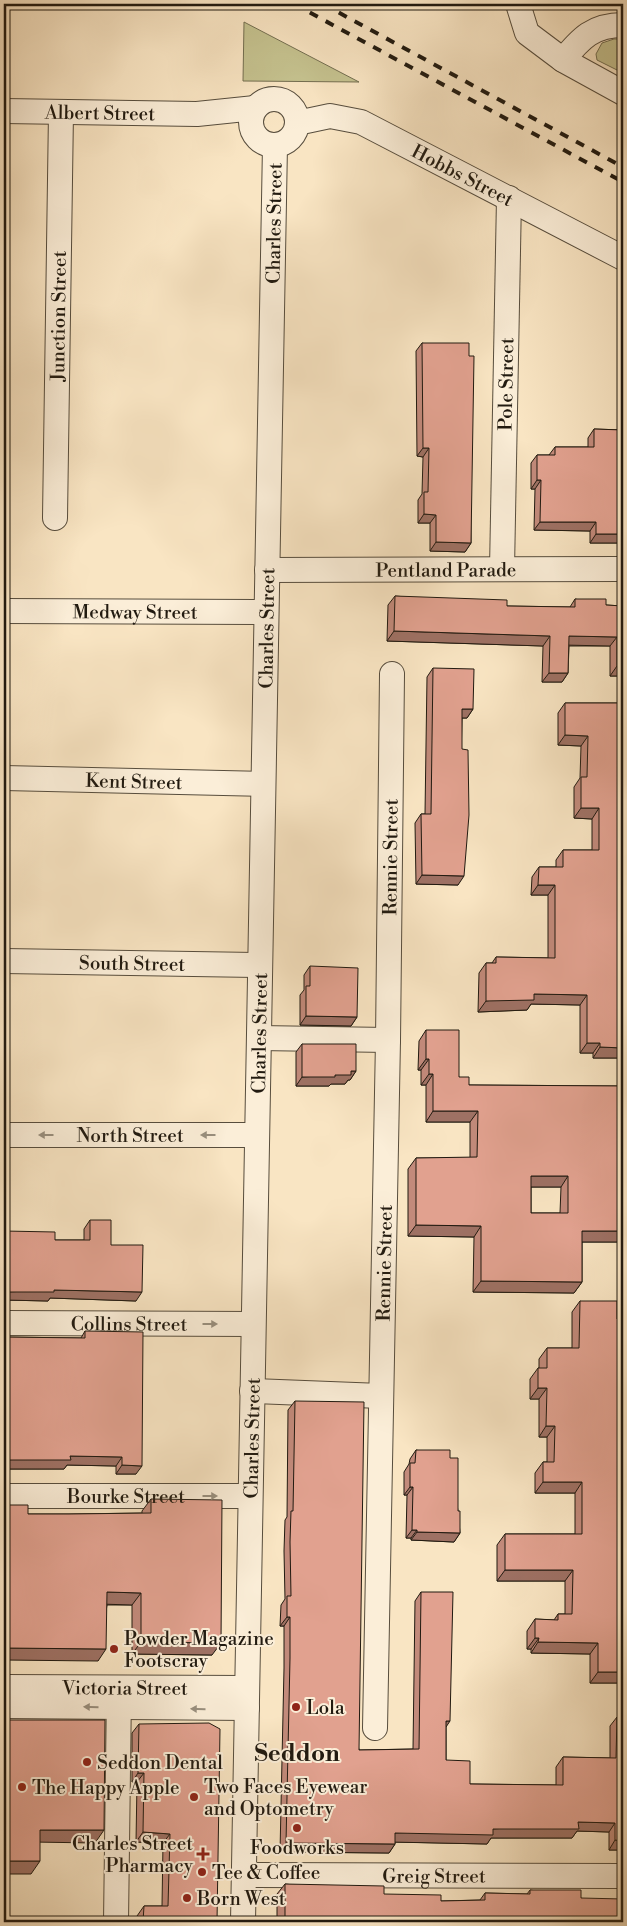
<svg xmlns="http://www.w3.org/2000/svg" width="627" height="1926" font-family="'Libre Bodoni',serif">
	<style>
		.green { fill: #c5c28f; stroke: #736e50 }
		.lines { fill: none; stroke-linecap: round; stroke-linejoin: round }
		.minor-casing { stroke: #574d3d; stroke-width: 26 }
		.minor { stroke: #fbeed8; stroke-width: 24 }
		.rail { stroke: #211a10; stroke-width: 4; stroke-dasharray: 9 9; stroke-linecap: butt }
		.wall { fill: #c28a7b; stroke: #211a10; fill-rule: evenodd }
		.shaded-wall { fill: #9e7164; stroke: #211a10 }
		.building { fill: #e1a18f; stroke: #211a10; fill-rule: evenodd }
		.oneway { fill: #998f7e }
		.poi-dot { fill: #8f2418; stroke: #fbeed8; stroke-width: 2 }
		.labels { text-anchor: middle; stroke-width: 4; stroke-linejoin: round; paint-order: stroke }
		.street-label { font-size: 19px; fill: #211a10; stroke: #fbeed8 }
		.poi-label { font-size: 19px; fill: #211a10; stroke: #fbeed8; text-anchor: start }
		.district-label { font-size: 24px; font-weight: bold; fill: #211a10; stroke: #fbeed8 }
	</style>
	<rect width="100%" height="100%" fill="#f9e5c3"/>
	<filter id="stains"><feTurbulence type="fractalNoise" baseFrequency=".004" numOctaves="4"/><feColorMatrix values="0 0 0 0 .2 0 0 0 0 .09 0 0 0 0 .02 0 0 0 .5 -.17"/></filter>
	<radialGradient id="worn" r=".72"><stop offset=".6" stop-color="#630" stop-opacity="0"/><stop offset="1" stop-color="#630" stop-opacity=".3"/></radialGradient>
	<path class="green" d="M244 22 359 82 243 81Z
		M614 39H623V73L597 60 596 54 602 43Z"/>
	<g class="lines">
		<g class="minor-casing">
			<g id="minor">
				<path d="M518 4 527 33 563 60 623 93"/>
				<path d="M563 60C581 38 593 25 623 25"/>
				<circle cx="274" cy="122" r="23"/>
				<path id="s1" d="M4 111 197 114 255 108"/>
				<path id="s2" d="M297 123 330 116 361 122 623 258"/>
				<path id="s3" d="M55 518 61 112"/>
				<path id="s4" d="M502 569 509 198"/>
				<path id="s5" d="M267 570 623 569"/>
				<path id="s6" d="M4 611 266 612"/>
				<path id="s7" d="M4 778 263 784"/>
				<path id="s8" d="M4 961 260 965"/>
				<path d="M259 1038 388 1040"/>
				<path id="s9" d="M4 1135H257"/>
				<path id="s10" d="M4 1323 253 1324"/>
				<path d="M252 1391 381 1396"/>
				<path id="s11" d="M4 1496H250"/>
				<path id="s12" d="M4 1687 247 1688"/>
				<path d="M4 1706 247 1708"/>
				<path id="s13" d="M375 1728 388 1040 392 674"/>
				<path id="s14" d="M244 1875 623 1876"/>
				<path d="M116 1922 119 1692"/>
				<path id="s15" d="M243 1922 275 145"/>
			</g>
		</g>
		<use href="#minor" class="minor"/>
		<path class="rail" d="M294 4 623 182
			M323 4 623 167"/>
	</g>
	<path class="wall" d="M422 343 469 356 471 543 465 552 430 551V523H418V500L422 494 423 457 417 456 416 351Z
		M594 429 623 430V543H590V531L534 530 535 489H531V463L537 455H549L555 447H588V438Z
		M395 596 507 606 570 607 575 599 606 605 623 606V676H610V646H569L568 673 562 682H542L543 646 387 641 388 605Z
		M433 668 473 709 467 718H462L458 885 416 884 415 823 421 814H425L427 677Z
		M565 703H623V1058H593V1053H580V1005L531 1004 527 1010 478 1012 479 973 486 963H492L496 957 548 958V895H531L532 877 539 867H556V860L563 850H592V819L574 818V787L580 778 581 746 558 745V713Z
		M310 966 357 1017 351 1026 300 1025V995L304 990V975Z
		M426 1030 459 1077 469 1085 623 1086V1242H582V1282L574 1293 473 1292 474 1237 408 1236V1169L416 1158H470V1122H426V1085H421V1070H418L419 1041ZM531 1187H561L560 1213H531Z
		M302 1044 356 1071 350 1080H348L345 1084H331L329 1086H296V1052Z
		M90 1220 111 1245 136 1301 50 1298 48 1301 4 1300V1231L55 1240H84V1229Z
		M580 1301 617 1319 623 1369V1683H590V1654L531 1653V1649H527V1631L535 1619 554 1620 558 1614H565V1581H497V1545L505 1534H575V1493H535V1473L543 1462H547V1437H539V1399H530V1379L538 1368H539V1359L547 1348H572V1312Z
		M85 1331 136 1474H116V1466L67 1465 64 1469H4V1337L81 1338Z
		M295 1401 359 1750 413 1749 415 1601 421 1592 446 1728V1760L470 1784 556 1785V1767L563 1757 610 1758V1726L617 1717 623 1850H609V1832L577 1831 572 1838H491L487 1844 395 1842V1844L389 1853 280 1852 284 1668V1626H280L281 1605 285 1599 284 1551 285 1520 287 1517 288 1410Z
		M416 1450 450 1458 458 1511 460 1533 454 1542 411 1540V1538H406L407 1495H404V1472L409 1464 410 1459Z
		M151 1499 212 1655 132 1654V1605H107L98 1661 28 1514H69L142 1513V1511Z
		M139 1724 217 1922H137V1916L144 1906H162L163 1843 136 1842 137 1782H132V1733Z
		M285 1884 441 1901 480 1900 485 1893 527 1894 530 1890 581 1898 623 1922H277V1894Z"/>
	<path class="shaded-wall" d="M423 448H429L423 457 417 456Z
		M537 480H541L535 489H531Z
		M424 514 436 515 430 523H418Z
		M540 522H596L590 531 534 530Z
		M596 534H623V543H590Z
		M436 542 471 543 465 552 430 551Z
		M394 631 550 636 543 646 387 641Z
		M569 636 617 637 610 646 562 645Z
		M617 666H623V676H610Z
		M549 673H568L562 682H542Z
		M462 709H473L467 718H456Z
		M565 735 588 736 581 746 558 745Z
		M581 808H599L592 819 574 818Z
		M422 875 464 876 458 885 416 884Z
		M538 885H555L548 895H531Z
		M534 994 587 995 580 1005 531 1004 527 1010 478 1012 486 1001Z
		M306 1016 357 1017 351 1026 300 1025Z
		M587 1043H600L593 1053H580Z
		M600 1047 623 1048V1058H593Z
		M426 1059H429L421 1070H418Z
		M351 1071H356L350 1080H348L345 1084H331L329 1086H296L302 1077 335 1075Z
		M429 1074H433L426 1085H421Z
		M433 1111H478L470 1122H426Z
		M531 1176H568L561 1187H523Z
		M416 1225 481 1226 474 1237 408 1236Z
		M582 1231H623V1242H575Z
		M481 1281 582 1282 574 1293 473 1292Z
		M54 1290 142 1292 136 1301 50 1298 48 1301 4 1300V1292Z
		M538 1388H547L539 1399H530Z
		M546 1426H555L547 1437H539Z
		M70 1456 122 1457 116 1466 67 1465 64 1469H4V1460Z
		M122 1465 142 1466 136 1474H116Z
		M543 1482H582L575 1493H535Z
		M410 1487H413L407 1495H404Z
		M412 1530H417L411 1538H406Z
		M417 1532 460 1533 454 1542 411 1540Z
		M505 1570H573L565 1581H497Z
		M107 1592 141 1593 132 1605 99 1604Z
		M287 1617H290L284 1626H280Z
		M535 1638H539L531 1649H527Z
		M141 1642 221 1643 212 1655 132 1654Z
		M538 1642 598 1643 590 1654 531 1653Z
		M4 1648 106 1649 98 1661 4 1660Z
		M598 1672H623V1683H590Z
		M446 1721H450L444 1730Z
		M138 1773H144L137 1782H132Z
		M578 1822 615 1823 609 1832 577 1831 572 1838H491L487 1844 389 1842 395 1833 493 1829Z
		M40 1830H104L95 1843 32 1842Z
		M143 1832 170 1834 163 1843 136 1842Z
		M615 1840 623 1841V1850H609Z
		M286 1843 395 1844 389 1853 280 1852Z
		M4 1861H40L31 1874H4Z"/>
	<path class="building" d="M4 4H7V40H4Z
		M422 343H469V356H474L471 543 436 542V515L424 514V492H428L429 448H423Z
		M594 429 623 430V534H596V522H540L541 480H537V455H555V447H594Z
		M395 596 507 600V606L575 607V599H606V605L623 606V666H617V637L569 636 568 673H549L550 636 394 631Z
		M433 668 474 669 473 709H462V749L468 750 469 815 464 876 422 875 421 814H431Z
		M565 703H623V1048L600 1047V1043H587V995L534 994V1000L486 1001V963H496V957L555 958V885H538L539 867H563V850H599V808H581V777H587L588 736 565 735Z
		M310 966 358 968 357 1017 306 1016V986H310Z
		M426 1030H459V1077H469V1085L623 1086V1231H582V1282L481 1281V1226L416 1225V1158L477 1157 478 1111H433V1074H429V1059H426ZM531 1176H568V1213H531Z
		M302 1044H356V1071H351V1075H335V1077H302Z
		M90 1220H111V1245H143L142 1292 54 1290V1292H4V1231L55 1232V1240H90Z
		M580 1301H617V1319H623V1672H598V1643L538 1642 539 1638H535V1619L558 1620V1614H572L573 1570H505V1534H582V1482H543V1462H554L555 1426H546L547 1388H538V1368H547V1348H579Z
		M85 1331 143 1332 142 1466 122 1465V1457L70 1456 71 1460H4V1337L85 1338Z
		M295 1401 364 1402 359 1750 419 1749 421 1592H453L450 1721H446V1760L470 1761V1784L563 1785V1757L616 1758 617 1717H623V1841L615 1840V1823L578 1822 579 1829H493V1835L395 1833V1844L286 1843 290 1658V1617H287V1596H291L290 1542 291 1511H293Z
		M416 1450H450V1458H458V1511H460V1533L417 1532V1530H412L413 1487H410V1463H415Z
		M151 1499 222 1500 221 1643 141 1642V1593L107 1592 106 1649 4 1648V1505H28V1514H69L151 1513Z
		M4 1720H105L104 1830H40V1861H4Z
		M209 1723 220 1729 217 1922H143L144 1906H168L170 1834 143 1832 144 1773H138L139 1724Z
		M285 1884 384 1886V1894L441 1895V1901L485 1900V1893L530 1894V1890H581V1898L623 1899V1922H285Z"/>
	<defs><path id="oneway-solid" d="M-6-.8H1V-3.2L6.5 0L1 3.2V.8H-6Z" transform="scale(1.25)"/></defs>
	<g class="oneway">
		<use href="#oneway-solid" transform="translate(46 1135) rotate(-180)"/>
		<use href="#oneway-solid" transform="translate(208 1135) rotate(-180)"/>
		<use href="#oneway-solid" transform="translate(210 1324)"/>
		<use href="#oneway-solid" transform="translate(210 1496)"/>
		<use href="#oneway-solid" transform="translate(91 1707) rotate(-179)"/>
		<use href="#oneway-solid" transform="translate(198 1709) rotate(-179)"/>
	</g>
	<g class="poi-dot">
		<circle cx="114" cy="1649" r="5"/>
		<circle cx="296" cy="1707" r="5"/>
		<circle cx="87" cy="1762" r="5"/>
		<circle cx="22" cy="1787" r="5"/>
		<circle cx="194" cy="1797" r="5"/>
		<circle cx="297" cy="1828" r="5"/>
		<path d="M200.5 1846.5h5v5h5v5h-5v5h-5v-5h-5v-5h5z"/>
		<circle cx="202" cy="1872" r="5"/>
		<circle cx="187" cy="1898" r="5"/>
	</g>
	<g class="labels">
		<g class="street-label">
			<text dy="7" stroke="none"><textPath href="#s1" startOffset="96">Albert Street</textPath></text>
			<text dy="7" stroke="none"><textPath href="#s2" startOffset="180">Hobbs Street</textPath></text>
			<text dy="7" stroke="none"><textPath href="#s15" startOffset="1699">Charles Street</textPath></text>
			<text dy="7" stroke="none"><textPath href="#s3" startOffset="202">Junction Street</textPath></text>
			<text dy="7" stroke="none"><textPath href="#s4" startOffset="185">Pole Street</textPath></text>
			<text dy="7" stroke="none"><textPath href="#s5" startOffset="179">Pentland Parade</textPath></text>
			<text dy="7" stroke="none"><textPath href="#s6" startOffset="131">Medway Street</textPath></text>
			<text dy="7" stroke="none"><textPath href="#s15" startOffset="1294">Charles Street</textPath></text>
			<text dy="7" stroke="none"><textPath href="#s7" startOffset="130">Kent Street</textPath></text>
			<text dy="7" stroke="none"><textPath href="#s13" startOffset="871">Rennie Street</textPath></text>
			<text dy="7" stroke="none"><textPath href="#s8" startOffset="128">South Street</textPath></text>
			<text dy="7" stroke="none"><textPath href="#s15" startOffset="889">Charles Street</textPath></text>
			<text dy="7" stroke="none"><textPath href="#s9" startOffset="126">North Street</textPath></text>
			<text dy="7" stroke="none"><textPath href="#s13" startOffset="465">Rennie Street</textPath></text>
			<text dy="7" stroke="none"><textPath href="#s10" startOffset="125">Collins Street</textPath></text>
			<text dy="7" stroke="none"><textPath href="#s15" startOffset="484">Charles Street</textPath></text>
			<text dy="7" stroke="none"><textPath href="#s11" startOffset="122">Bourke Street</textPath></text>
			<text dy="7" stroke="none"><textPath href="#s12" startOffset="121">Victoria Street</textPath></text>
			<text dy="7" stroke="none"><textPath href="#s14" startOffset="190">Greig Street</textPath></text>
		</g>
		<g class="poi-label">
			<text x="124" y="1645">Powder Magazine<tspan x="124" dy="22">Footscray</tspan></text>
			<text x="306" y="1714">Lola</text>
			<text x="97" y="1769">Seddon Dental</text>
			<text x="204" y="1793">Two Faces Eyewear<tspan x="204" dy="22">and Optometry</tspan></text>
			<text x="32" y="1794">The Happy Apple</text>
			<text x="193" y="1850" text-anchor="end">Charles Street<tspan x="193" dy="22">Pharmacy</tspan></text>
			<text x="297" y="1854" text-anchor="middle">Foodworks</text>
			<text x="212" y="1879">Tee &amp; Coffee</text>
			<text x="197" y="1905">Born West</text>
		</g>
		<g class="district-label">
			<text x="297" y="1761">Seddon</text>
		</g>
	</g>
	<rect width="627" height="1926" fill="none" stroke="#f9e5c3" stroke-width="20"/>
	<rect x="5" y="5" width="617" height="1916" fill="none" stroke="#211a10" stroke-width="2.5"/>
	<rect x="10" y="10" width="607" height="1906" fill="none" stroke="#211a10"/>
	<rect width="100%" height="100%" filter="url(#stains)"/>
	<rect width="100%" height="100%" fill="url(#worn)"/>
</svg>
